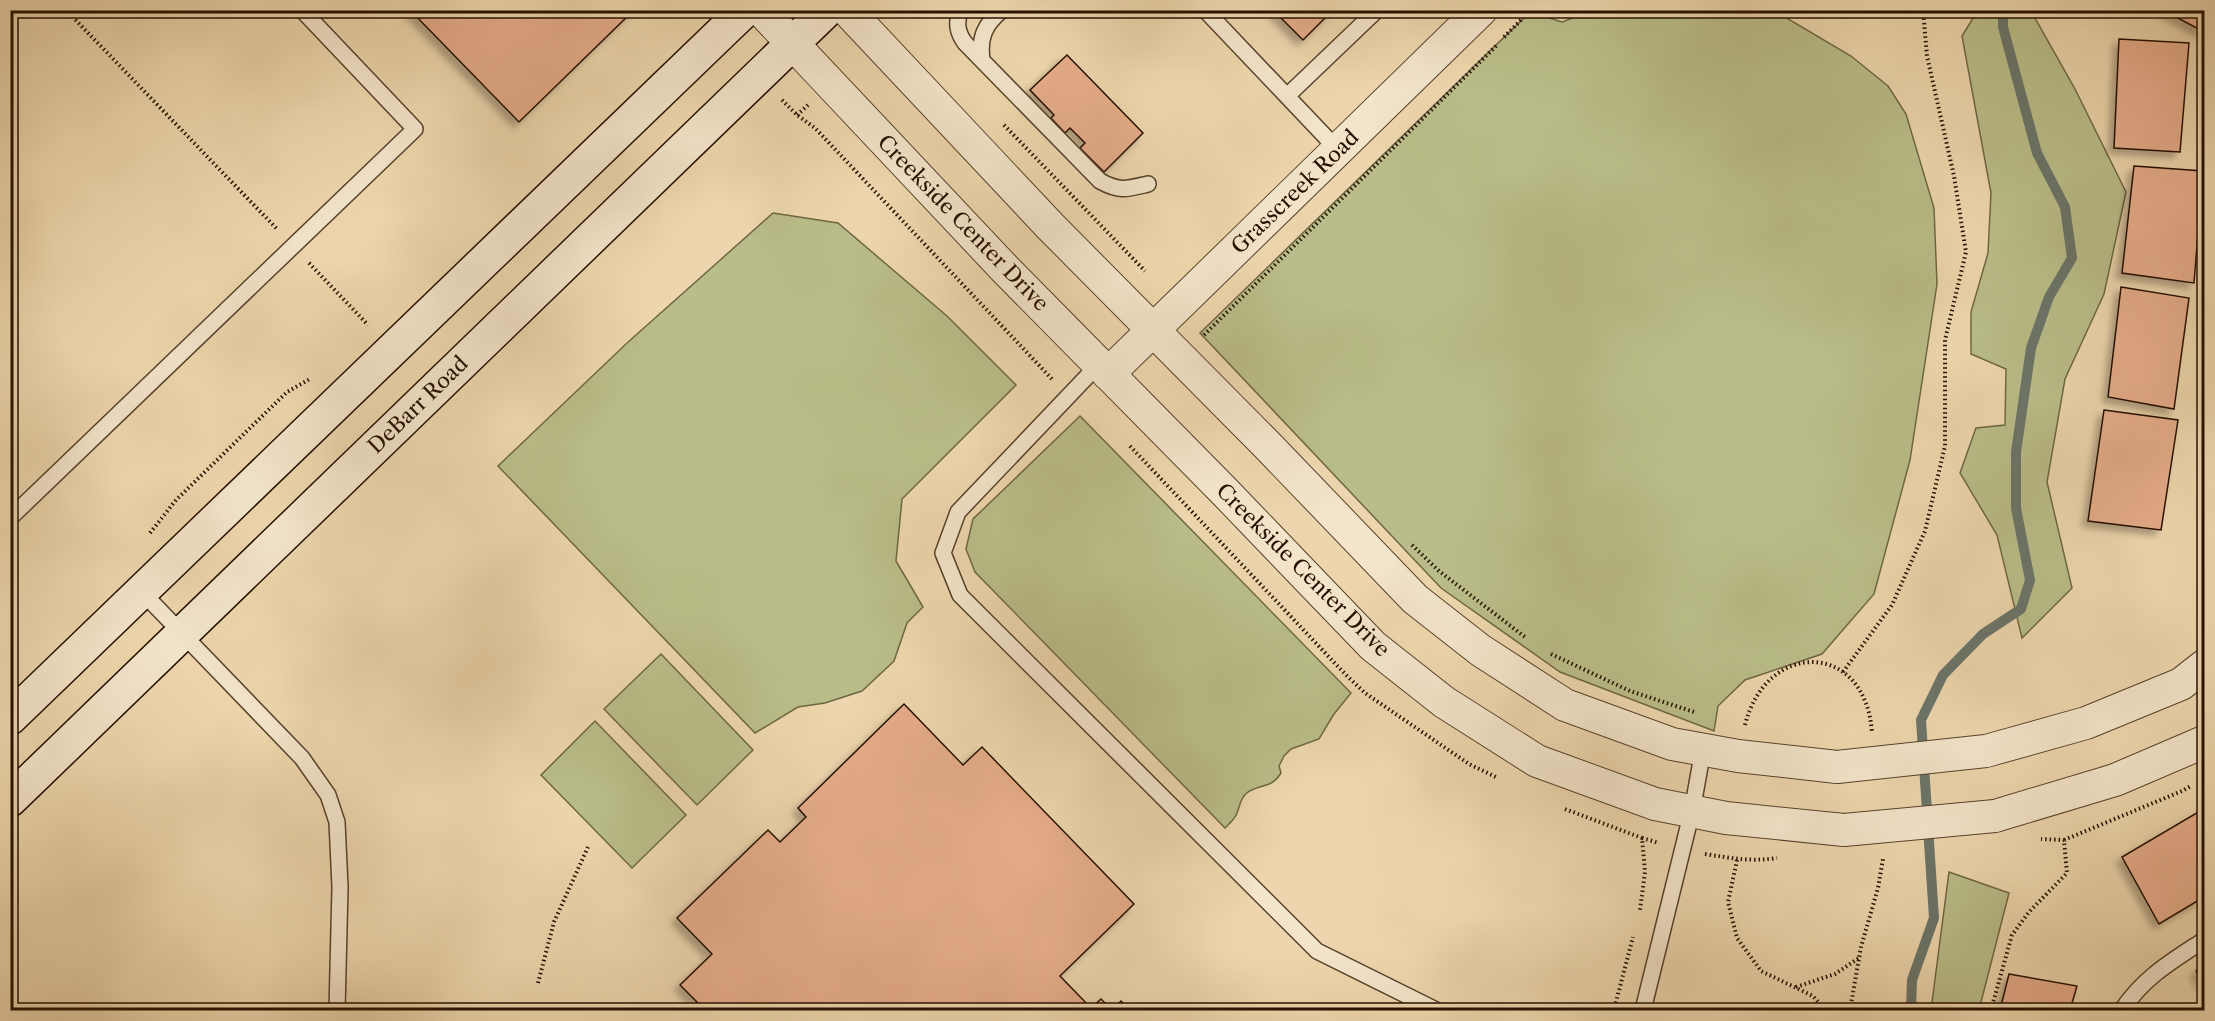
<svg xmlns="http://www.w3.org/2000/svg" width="2215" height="1021" font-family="'Libre Caslon Text',serif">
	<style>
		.green { fill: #b9bd89; stroke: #6f6744; stroke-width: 1.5 }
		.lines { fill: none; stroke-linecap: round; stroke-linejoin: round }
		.stream { stroke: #6b756a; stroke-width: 10 }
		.building { fill: #e5ac8a; stroke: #251100; stroke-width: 1.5; filter: url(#shadow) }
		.lane-casing { stroke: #57422b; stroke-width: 18 }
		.street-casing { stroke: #57422b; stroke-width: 34 }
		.secondary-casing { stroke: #251100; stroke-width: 36 }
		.path { stroke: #251100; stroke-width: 4; stroke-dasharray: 1.5 3; stroke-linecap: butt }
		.lane { stroke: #f3e4ca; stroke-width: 15 }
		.street { stroke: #f3e4ca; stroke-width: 32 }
		.secondary { stroke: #f3e4ca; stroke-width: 33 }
		.street-bridge-casing { stroke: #57422b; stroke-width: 34; stroke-linecap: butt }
		.street-bridge { stroke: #f3e4ca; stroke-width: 32 }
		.labels { text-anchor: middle; stroke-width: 5; stroke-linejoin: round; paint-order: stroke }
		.street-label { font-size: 21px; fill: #251100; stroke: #f3e4ca }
	</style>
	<defs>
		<filter id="shadow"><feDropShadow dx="-5.5" dy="5.5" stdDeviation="3" flood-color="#0004"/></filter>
	</defs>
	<rect width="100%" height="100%" fill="#edd6ad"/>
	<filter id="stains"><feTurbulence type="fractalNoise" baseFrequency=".00333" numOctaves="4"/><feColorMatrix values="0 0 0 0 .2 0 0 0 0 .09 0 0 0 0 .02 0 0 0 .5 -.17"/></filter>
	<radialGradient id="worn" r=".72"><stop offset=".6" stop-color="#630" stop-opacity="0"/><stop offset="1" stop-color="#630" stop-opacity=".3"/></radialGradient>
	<path class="green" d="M1595 10 1775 11 1851 56 1888 86 1906 114 1934 208 1937 284 1910 460 1874 594 1822 654 1745 680 1718 706 1714 731 1560 672 1441 588 1200 333 1530 12 1562 22Z
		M1978 10 2031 11 2075 89 2126 192 2104 294 2065 379 2047 482 2072 588 2022 638 1997 535 1960 473 1976 428 2005 425 2006 369 1971 354V312L1988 253 1991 193 1962 36Z
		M773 213 838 223 947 316 1016 385 902 499 896 561 923 607 907 623 894 661 862 691 825 703 798 707 755 733 498 466 627 343Z
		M1080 416 1351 693 1334 714 1319 739 1291 749 1284 756 1279 766 1281 773C1271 789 1262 783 1248 792 1241 797 1240 805 1237 813 1235 819 1229 824 1225 828L975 572 966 549 973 519Z
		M661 654 753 750 697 805 604 709Z
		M595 721 686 815 632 868 541 775Z
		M1949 872 2009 893 1979 1010H1931Z"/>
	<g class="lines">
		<path class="stream" d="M1911 1010 1912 980 1934 918 1921 720 1943 675 1983 634 2021 609 2030 580 2016 508V452L2031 348 2049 297 2072 258 2065 207 2037 153 2003 27V10"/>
	</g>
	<path class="building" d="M410 10H634L519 122Z
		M1273 10H1333L1303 40Z
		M2163 10H2204V32Z
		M2119 39 2189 43 2180 152 2114 148Z
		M1067 55 1143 133 1104 172 1080 148 1085 143 1070 128 1065 133 1051 118 1054 115 1030 90Z
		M2134 166 2203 171 2194 283 2122 273Z
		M2121 287 2189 298 2174 409 2108 397Z
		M2104 410 2178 420 2161 530 2088 521Z
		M904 704 963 765 982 747 1134 904 1060 976 1091 1008 1101 999 1112 1010 1121 1001 1130 1010H705L680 985 712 954 677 918 768 830 780 842 806 817 798 808Z
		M2200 811 2204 819V897L2159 924 2122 857Z
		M2204 965V987L2196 971Z
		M2009 974 2077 986 2070 1010H2000Z
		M2204 1003V1010H2193Z"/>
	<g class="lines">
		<g class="lane-casing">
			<path id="lane" d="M960 10C956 23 957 32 965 43L1100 181C1120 192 1127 189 1148 184
				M1205 10 1338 150
				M982 60C979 38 984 25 1002 10
				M1287 96 1377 10
				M1099 364 958 512 943 553 960 595 1317 951 1436 1010
				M10 518 415 129 302 10
				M142 592 302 758 328 795 337 822 340 887 337 1010
				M1643 1010 1692 811 1703 750
				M2122 1010C2144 977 2172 961 2204 940"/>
		</g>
		<g class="street-casing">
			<path id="street" d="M761 10 1005 269 1224 491 1373 646 1444 702 1537 761 1655 804 1726 818 1844 830
				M847 10 1050 226 1269 447 1415 599 1480 650 1565 705 1672 744 1738 756 1837 767
				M1108 374 1481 10
				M1986 751 2086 723 2181 684 2204 666
				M1995 816 2115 780 2204 742"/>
		</g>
		<g class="secondary-casing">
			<path id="secondary" d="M10 718 745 10
				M10 800 827 10"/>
		</g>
		<path class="path" d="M66 10 277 229
			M1820 10 1840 17 1897 10
			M1504 37 1531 10
			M782 100 797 115 815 128 1052 379
			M797 115 808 105
			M1004 125 1145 271
			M309 263 368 325
			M1204 335 1497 45
			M1130 446 1346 675 1365 693 1469 764 1498 778
			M150 533 176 500 287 392 310 379
			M1412 545 1439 571 1525 637
			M1551 654 1630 691 1694 712
			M1843 672 1892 605 1925 531 1945 446V340L1966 252 1954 176 1927 56 1923 10
			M1745 725C1766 640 1865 640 1872 732
			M1565 809 1642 838 1645 872 1640 910
			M1642 838 1659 843
			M2064 840 2182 791 2191 786
			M1705 854C1731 858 1750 862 1777 858
			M1737 860 1728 902 1737 938 1761 971 1813 996 1825 1010
			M538 983 554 922 588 847
			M1796 987 1835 974 1859 958
			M1610 1010 1616 1002 1633 937
			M1850 1010 1861 947 1878 888 1883 859
			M1991 1010 2012 935 2029 912 2067 873 2064 840 2041 839"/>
		<use href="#lane" class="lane"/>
		<use href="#street" class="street"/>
		<use href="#secondary" class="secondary"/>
		<g class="street-bridge-casing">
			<path id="street-bridge" d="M1837 767 1986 751
				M1844 830 1995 816"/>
		</g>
		<use href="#street-bridge" class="street-bridge"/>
	</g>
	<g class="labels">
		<g class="street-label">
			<text transform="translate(1295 192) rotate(-44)" y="7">Grasscreek Road</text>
			<text transform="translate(963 223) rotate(46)" y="7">Creekside Center Drive</text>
			<text transform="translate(418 405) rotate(-44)" y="7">DeBarr Road</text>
			<text transform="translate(1303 570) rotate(45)" y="7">Creekside Center Drive</text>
		</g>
	</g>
	<rect width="2215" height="1021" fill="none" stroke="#edd6ad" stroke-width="36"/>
	<rect x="12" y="12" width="2191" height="997" fill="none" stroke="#251100" stroke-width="3"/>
	<rect x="18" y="18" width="2179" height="985" fill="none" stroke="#251100" stroke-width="1.5"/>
	<rect width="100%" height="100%" filter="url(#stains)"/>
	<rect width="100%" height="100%" fill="url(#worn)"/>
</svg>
